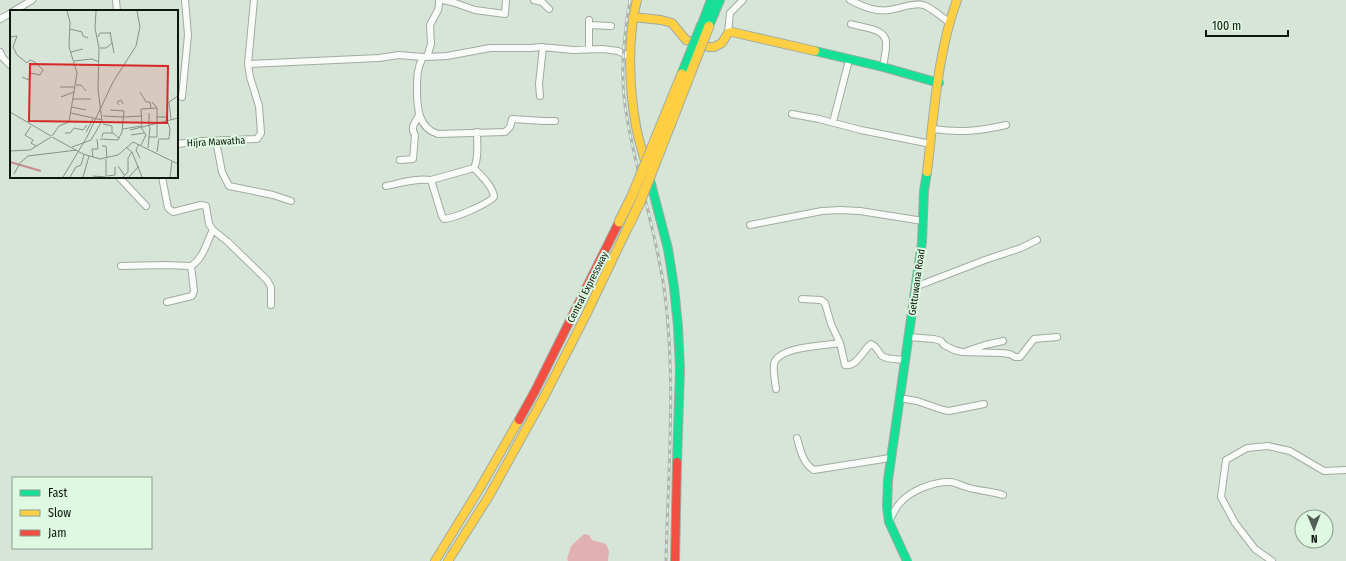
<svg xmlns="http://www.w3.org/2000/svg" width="1346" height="561" font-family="'Fira Sans Condensed',sans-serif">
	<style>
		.forest { fill: #e1b1b2 }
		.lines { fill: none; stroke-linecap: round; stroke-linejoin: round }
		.street-casing { stroke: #a0aba1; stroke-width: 8 }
		.fast-casing { stroke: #a0aba1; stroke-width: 10 }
		.slow-casing { stroke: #a0aba1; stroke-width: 10 }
		.jam-casing { stroke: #a0aba1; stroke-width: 10 }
		.street { stroke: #f9fbf9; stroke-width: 6 }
		.fast { stroke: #16e098; stroke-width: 8 }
		.slow { stroke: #ffcf43; stroke-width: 8 }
		.jam { stroke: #f24e42; stroke-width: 8 }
		.rail-casing { stroke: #b0b4b1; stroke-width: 3 }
		.rail { stroke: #def8e2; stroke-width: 1.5; stroke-dasharray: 4.5; stroke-linecap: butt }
		.fast-bridge-casing { stroke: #a0aba1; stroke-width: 11; stroke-linecap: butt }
		.slow-bridge-casing { stroke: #a0aba1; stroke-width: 11; stroke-linecap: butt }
		.fast-bridge { stroke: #16e098; stroke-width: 9 }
		.slow-bridge { stroke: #ffcf43; stroke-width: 9 }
		.labels { text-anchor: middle; stroke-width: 4; stroke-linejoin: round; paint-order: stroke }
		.street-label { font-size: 10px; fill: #0d160f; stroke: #def8e2 }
		.inset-river { fill: none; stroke: #c88b90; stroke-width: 2 }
		.inset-road { fill: none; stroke: #869288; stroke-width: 1 }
		.view { fill: #d62828; fill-opacity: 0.15; stroke: #d62828; stroke-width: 2 }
		.inset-edge { fill: none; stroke: #0d160f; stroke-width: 2 }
	</style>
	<rect width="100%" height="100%" fill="#d7e5d9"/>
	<path class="forest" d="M584 534 589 535 592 540 606 544 609 551 608 561H568L567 559 571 546Z"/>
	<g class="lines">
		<g class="street-casing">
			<path id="street" d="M116 0 117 11
				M439 0V5L438 10 430 25 431 44 427 57H423C417 68 417 77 417 90 417 107 418 128 438 134L505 132 510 127 512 119 544 121H555
				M443 0 452 2 475 10 505 14 506 0
				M534 0 542 2 549 9
				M850 0C861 6 876 12 889 10 899 9 914 2 923 5 929 6 943 18 949 22
				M14 11 32 0
				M0 19 11 13
				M851 24C863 28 888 28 886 45 886 53 884 60 883 67
				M589 25 611 26
				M728 33 730 13 743 0
				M589 49V20
				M0 52 3 58 11 66
				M427 57 447 56 490 48H531L541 47 573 50 603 49 618 51 630 57
				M248 64 379 58 399 55 423 57
				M540 96 539 84 543 47
				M182 97 188 35 185 0
				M792 114 819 119 861 130 931 144
				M833 122 849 60
				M933 129C960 133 980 131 1006 125
				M216 141 222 172 229 186 273 195 291 201
				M177 144 202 141 257 139 261 133 259 106 250 77 248 64 254 0
				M400 160 413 159 415 135 413 131V126L419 115
				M119 177 146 206
				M162 177 168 208 173 212 201 205 206 206 209 224 213 230 228 242 267 280 271 287V305
				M431 180 442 216 444 219C455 218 486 205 494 197 493 186 481 176 474 168
				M386 186C401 183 416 178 431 180L474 168C479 158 477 143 477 132
				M750 225 822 211 840 210 860 211 923 221
				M121 266 163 265 191 266C204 258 206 243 213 230
				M915 287 985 260 1021 248 1037 240
				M802 299 821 300 825 303 831 324 840 343 845 365C857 367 863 350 871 344 877 346 878 352 882 356 888 360 899 359 906 360
				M167 302 192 296 194 291 191 266
				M908 337 934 339 941 341 944 345 954 350 962 352 1001 353 1010 354 1015 357H1020L1034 339 1057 337
				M967 351 985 345 1003 341
				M776 389C775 381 773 371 774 364 778 346 824 346 840 343
				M899 398 917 401 943 410 949 411 984 404
				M797 438C800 449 803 464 814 470L890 458
				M889 522C892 515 895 508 900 503 911 490 935 481 951 482 957 483 960 485 966 487 978 491 991 491 1003 495
				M1272 561 1255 549 1235 523 1221 497 1226 460 1247 448 1268 446 1290 451 1324 471 1346 470"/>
		</g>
		<g class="fast-casing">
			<path id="fast" d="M702 24 711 0
				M709 26 720 0
				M815 51 883 67 939 83
				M649 176 668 249 674 287 678 327 680 369 677 462
				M907 561 889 522 887 507 888 480 922 242 924 191 927 172"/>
		</g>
		<g class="slow-casing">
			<path id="slow" d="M637 0C627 39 629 87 636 126 638 139 643 152 646 165
				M633 17 661 20 672 23 686 40 709 47H714L722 43 728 33 732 32 815 51
				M927 172C934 115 937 54 957 0
				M435 561 480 488 519 420
				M448 561 489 496 544 397 586 315 629 225"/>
		</g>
		<g class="jam-casing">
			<path id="jam" d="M519 420 535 391 619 222
				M675 561 677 462"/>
		</g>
		<use href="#street" class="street"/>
		<use href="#fast" class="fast"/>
		<use href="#slow" class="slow"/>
		<use href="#jam" class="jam"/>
		<g class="rail-casing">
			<path id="rail" d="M630 0C624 34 620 71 625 105 634 170 657 231 665 295 676 383 668 472 666 561"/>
		</g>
		<use href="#rail" class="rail"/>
		<g class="fast-bridge-casing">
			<path id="fast-bridge" d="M682 74 702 24"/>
		</g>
		<g class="slow-bridge-casing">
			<path id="slow-bridge" d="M619 222 632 196 682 74
				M629 225 640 202 709 26"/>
		</g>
		<use href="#fast-bridge" class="fast-bridge"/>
		<use href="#slow-bridge" class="slow-bridge"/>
	</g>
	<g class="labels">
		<g class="street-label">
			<text transform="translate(216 141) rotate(-3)" y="4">Hijra Mawatha</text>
			<text transform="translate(916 282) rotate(-82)" y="4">Gettuwana Road</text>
			<text transform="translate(587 287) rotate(-63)" y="4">Central Expressway</text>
		</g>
	</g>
	<g transform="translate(10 10)">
		<rect width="168" height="168" fill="#d7e5d9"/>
		<path class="inset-river" d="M0 152 31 161"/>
		<path class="inset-road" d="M60 19 72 22 73 26 78 28M100 22 104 43M0 27 7 26 3 37 7 45 17 53 20 50 25 52 33 60 30 65 20 63 19 70 12 67M88 27 90 23H101M90 38H96L102 33M61 42 73 39M64 51 82 49 89 52M66 75H71L76 81M50 77H64M130 82 136 92H140L141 98M51 87 64 82M63 89H81M109 95 107 92 111 90 113 94M62 97 76 100M100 100 114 101 112 122 108 130M0 102 41 126M61 103 92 110M93 106 113 107M114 107 132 106M146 107H156L160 119 159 129H150M161 109 159 92 168 86M93 114 102 116V123M21 116 15 125 23 130 21 133 26 136M139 117V103M113 119 131 116M120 120 168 108M76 122 83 109M55 123H60L64 118 73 120 77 115M121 125 134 123M42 126 49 116 59 112 67 63 59 37 60 12 57 1M42 127 73 144 90 149 108 145 123 132 168 154M92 127 93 123H103L109 128M139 127H147V98L142 92M90 129 108 130M129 134 126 140 130 148M131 135 136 125 132 119 131 99 147 98M92 136H96L97 148M62 137 81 130 92 111 88 79 89 38 85 18 86 1M117 138 122 142 132 167M138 138 140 117M0 141 20 140 41 127M147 142 149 128M83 147 82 139H88L87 129M96 149V166M108 156 115 166M4 164 10 153 18 146 67 140M83 166 96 167M97 166 105 165V157M53 167 77 127 103 72 126 36 130 17 127 1M60 167 66 157 71 155 74 145M73 167 79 146M113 167 118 162V148L122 142M119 167 129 156M160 167 162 151"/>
		<path class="view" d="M20 54 158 56 157 113 19 111Z"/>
		<rect width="168" height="168" class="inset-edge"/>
	</g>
	<rect x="12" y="477" width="140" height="72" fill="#def8e2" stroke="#8a9e8e"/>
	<rect x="20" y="490" width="20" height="6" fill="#16e098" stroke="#8a9e8e"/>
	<text x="48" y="497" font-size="12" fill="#0d160f">Fast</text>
	<rect x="20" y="510" width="20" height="6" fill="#ffcf43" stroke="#8a9e8e"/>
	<text x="48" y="517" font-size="12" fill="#0d160f">Slow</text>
	<rect x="20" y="530" width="20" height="6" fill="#f24e42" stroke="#8a9e8e"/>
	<text x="48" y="537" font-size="12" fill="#0d160f">Jam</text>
	<g transform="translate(1314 529) rotate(179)"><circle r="19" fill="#def8e2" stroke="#8a9e8e"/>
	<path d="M0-3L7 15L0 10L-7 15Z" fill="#545e56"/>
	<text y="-6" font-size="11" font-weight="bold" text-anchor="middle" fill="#0d160f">N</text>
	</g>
	<path d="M1206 30v6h82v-6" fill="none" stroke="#0d160f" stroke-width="2"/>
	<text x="1212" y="30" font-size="12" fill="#0d160f" stroke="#def8e2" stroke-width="3" paint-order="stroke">100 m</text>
</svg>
